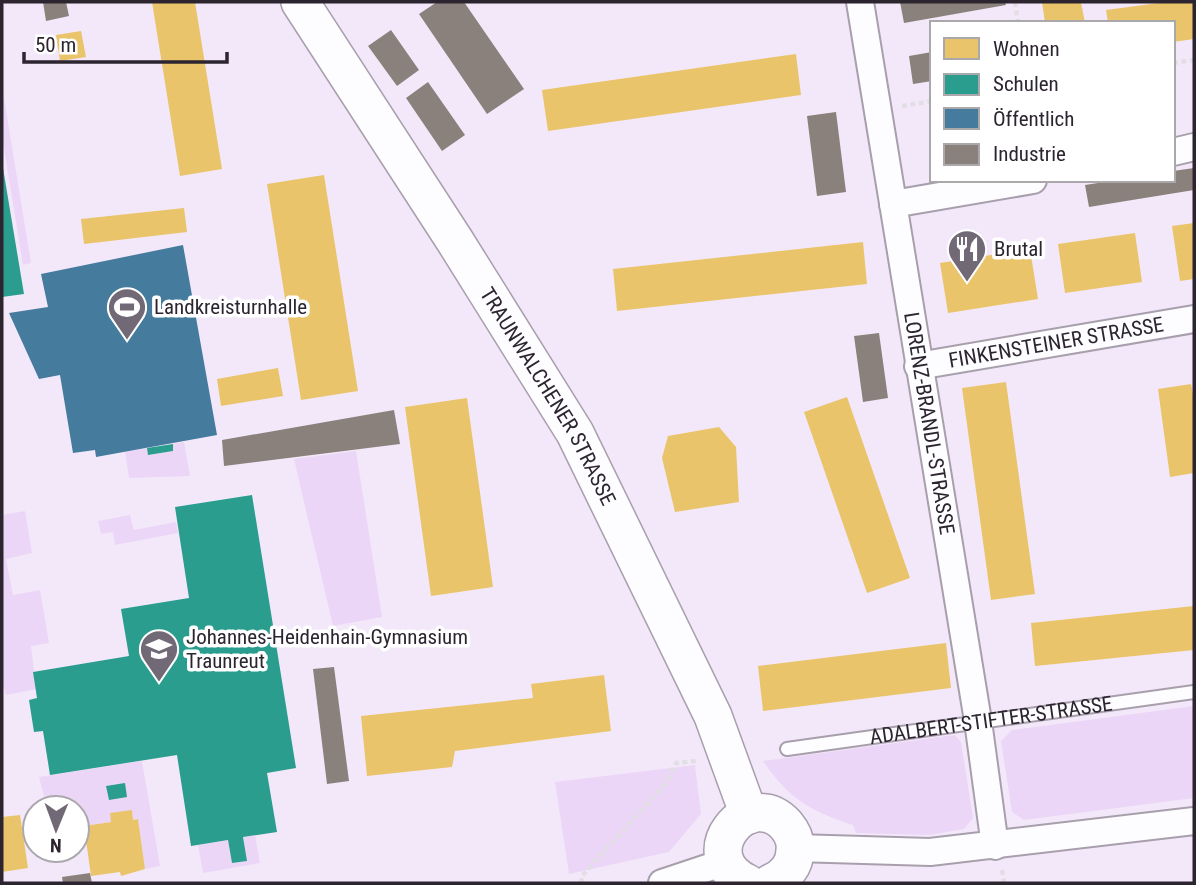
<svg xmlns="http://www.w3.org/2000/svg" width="1196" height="885" font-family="'Roboto Condensed',sans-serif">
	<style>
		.green { fill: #ecd6f7 }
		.homes { fill: #e9c46a }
		.schools { fill: #2a9d8f }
		.public { fill: #457b9d }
		.industry { fill: #8a817c }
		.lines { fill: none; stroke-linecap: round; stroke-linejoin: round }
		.service-casing { stroke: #a89fac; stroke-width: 16 }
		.minor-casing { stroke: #a89fac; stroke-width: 30 }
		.secondary-casing { stroke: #a89fac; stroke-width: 40 }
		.path { stroke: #e2dfe4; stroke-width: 4.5; stroke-dasharray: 5 3.5; stroke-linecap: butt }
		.service { stroke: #fdfcfe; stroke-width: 12 }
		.minor { stroke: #fdfcfe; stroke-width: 26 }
		.secondary { stroke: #fdfcfe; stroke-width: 37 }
		.labels { text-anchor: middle; stroke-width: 7; stroke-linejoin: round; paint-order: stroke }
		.poi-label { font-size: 21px; fill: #2c2530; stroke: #fff; text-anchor: start }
		.street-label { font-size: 21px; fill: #2c2530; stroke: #fff }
	</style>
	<rect width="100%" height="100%" fill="#f3e8f9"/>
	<path class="green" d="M2 86 31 263 23 265 2 136Z
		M184 442 190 476 129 478 125 452 147 448 148 455 173 451V444Z
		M356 451 382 617 333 626 294 459Z
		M25 511 32 553 6 559 13 595 40 590 49 643 31 646 36 689 6 695 2 681V515Z
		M130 515 134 530 176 522 178 533 115 545 113 532 101 534 98 521Z
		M1194 706V798L1024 820 1012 812 1001 741 1012 730Z
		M955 735 961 742 973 818 964 829 930 835 856 833 853 825C810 811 789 799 763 761Z
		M142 761 160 866 145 869 138 819 133 820 132 810 111 822 84 826 86 841 77 842V808H47L39 777Z
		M695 765 701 814 669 852 569 874 555 782Z
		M255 835 260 863 203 873 198 845 228 840 232 863 246 861 243 837Z"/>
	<path class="homes" d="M152 2H195L222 169 180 176Z
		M1042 2H1081L1085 23H1045Z
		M1166 2H1194V39L1173 42V23H1108L1106 10Z
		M81 31 86 57 60 61 56 35Z
		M796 54 801 95 548 131 542 90Z
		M324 175 358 391 301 400 267 184Z
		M184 208 187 232 84 244 81 219Z
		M1194 223V279L1180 281 1172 226Z
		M1135 233 1142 282 1065 293 1058 244Z
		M863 242 867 284 617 311 613 269Z
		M1030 249 1038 299 948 313 940 263Z
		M278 368 283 396 221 406 217 379Z
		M1006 382 1035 594 991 600 962 388Z
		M1191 384 1194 400V473L1170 477 1158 389Z
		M847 397 910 578 867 593 804 412Z
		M467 398 493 587 431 596 405 407Z
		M719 427 736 447 739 502 675 512 662 458 668 436Z
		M1194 606V650L1035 666 1031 623Z
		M946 643 951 688 763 711 758 666Z
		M604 675 611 731 455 751 452 767 367 776 361 716 533 698 531 684Z
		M132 810 133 820 138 819 145 869 121 876 120 872 91 876 84 826 111 822 110 813Z
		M20 815 28 868 2 872V817Z"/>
	<path class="schools" d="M2 162 24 294 2 297Z
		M173 444V451L148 455 147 448Z
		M252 495 296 768 267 773 277 832 243 837 247 861 232 863 228 840 191 846 177 755 50 775 43 731 34 732 29 700 37 698 33 672 129 656 121 609 189 598 175 507Z
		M125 783 127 797 109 800 106 786Z"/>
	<path class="public" d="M183 245 217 435 96 457 95 450 73 453 60 375 39 379 9 313 48 307 41 274Z"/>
	<path class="industry" d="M43 2H66L69 16 46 21Z
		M437 2H464L524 89 487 114 419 14Z
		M900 2H1005L1006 5 904 23Z
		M391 30 419 70 397 86 368 46Z
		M932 52V81L913 84 909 56Z
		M428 82 465 135 442 151 406 98Z
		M836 112 846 192 817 196 807 116Z
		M1194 168V190L1089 207 1085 185 1117 180H1173V171Z
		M879 333 888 398 863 402 854 336Z
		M394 410 400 444 224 466 222 440Z
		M334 667 349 781 327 784 313 669Z
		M90 873 92 883H63L62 877Z"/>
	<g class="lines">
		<g class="service-casing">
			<g id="service">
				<path id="s1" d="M787 749 1194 692"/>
			</g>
		</g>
		<g class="minor-casing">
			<g id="minor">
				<path id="s2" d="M860 2 978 721 995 846"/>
				<path d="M1173 152 1194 147"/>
				<path d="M893 204 1033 180"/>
				<path id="s3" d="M918 366 1194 319"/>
				<path d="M796 848 930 852 1194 821"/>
				<path d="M662 883 725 862"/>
			</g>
		</g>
		<g class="secondary-casing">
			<g id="secondary">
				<path id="s4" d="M300 2 455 241 575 433 713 716 749 815"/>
				<path d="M747 883C690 856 748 784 786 825 792 832 796 841 795 850 795 866 785 877 771 883"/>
			</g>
		</g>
		<path class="path" d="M1015 2 1018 23
			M1173 63 1194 60
			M902 106 932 101
			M1002 870 1004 883
			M582 883 581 877 665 784 676 763 696 761"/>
		<use href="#service" class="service"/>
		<use href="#minor" class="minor"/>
		<use href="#secondary" class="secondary"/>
	</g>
	<defs>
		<g id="restaurant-pin" transform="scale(2.0125)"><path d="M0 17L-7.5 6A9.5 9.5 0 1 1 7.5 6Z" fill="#726976" stroke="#fff"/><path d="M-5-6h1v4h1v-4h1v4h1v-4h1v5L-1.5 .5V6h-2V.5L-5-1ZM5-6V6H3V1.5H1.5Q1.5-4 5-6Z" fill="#fff"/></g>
		<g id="stadium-pin" transform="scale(2.0125)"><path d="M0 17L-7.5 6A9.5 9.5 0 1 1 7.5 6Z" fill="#726976" stroke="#fff"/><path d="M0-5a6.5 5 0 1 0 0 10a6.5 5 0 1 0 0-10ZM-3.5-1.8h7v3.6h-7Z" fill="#fff"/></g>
		<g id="school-pin" transform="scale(2.0125)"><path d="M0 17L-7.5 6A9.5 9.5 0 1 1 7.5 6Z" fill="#726976" stroke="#fff"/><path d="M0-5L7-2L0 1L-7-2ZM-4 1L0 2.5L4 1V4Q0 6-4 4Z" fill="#fff"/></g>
	</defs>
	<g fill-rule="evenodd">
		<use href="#restaurant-pin" x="967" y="249"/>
		<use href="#stadium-pin" x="127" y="307"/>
		<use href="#school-pin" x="159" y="649"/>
	</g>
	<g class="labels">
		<g class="poi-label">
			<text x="994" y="256">Brutal</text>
			<text x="154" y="314">Landkreisturnhalle</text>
			<text x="186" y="644">Johannes-Heidenhain-Gymnasium<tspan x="186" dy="24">Traunreut</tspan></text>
		</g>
		<g class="street-label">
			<text dy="7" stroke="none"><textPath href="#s3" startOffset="140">FINKENSTEINER STRASSE</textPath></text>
			<text dy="7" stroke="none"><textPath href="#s4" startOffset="466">TRAUNWALCHENER STRASSE</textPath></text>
			<text dy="7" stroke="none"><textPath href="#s2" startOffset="427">LORENZ-BRANDL-STRASSE</textPath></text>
			<text dy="7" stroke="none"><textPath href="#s1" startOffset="206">ADALBERT-STIFTER-STRASSE</textPath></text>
		</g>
	</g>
	<rect width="1196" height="885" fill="none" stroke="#2c2530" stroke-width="7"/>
	<rect x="930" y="21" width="245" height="161" fill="#ffffff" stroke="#aba8ac" stroke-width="2"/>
	<rect x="944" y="38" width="35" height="21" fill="#e9c46a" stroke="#aba8ac" stroke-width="2"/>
	<text x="993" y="56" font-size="21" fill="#2c2530">Wohnen</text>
	<rect x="944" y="74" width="35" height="21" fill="#2a9d8f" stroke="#aba8ac" stroke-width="2"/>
	<text x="993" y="91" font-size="21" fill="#2c2530">Schulen</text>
	<rect x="944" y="108" width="35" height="21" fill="#457b9d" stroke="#aba8ac" stroke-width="2"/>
	<text x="993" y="126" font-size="21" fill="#2c2530">Öffentlich</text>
	<rect x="944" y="144" width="35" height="21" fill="#8a817c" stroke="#aba8ac" stroke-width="2"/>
	<text x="993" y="161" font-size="21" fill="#2c2530">Industrie</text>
	<g transform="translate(56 829) rotate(181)"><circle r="33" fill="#ffffff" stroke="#aba8ac" stroke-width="2"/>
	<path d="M0-5L12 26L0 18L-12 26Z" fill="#726976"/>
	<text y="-10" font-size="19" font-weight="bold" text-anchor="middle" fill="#2c2530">N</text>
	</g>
	<path d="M24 52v10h203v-10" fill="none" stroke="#2c2530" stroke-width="3.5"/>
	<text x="35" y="52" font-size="21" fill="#2c2530" stroke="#ffffff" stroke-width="5" paint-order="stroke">50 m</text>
</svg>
